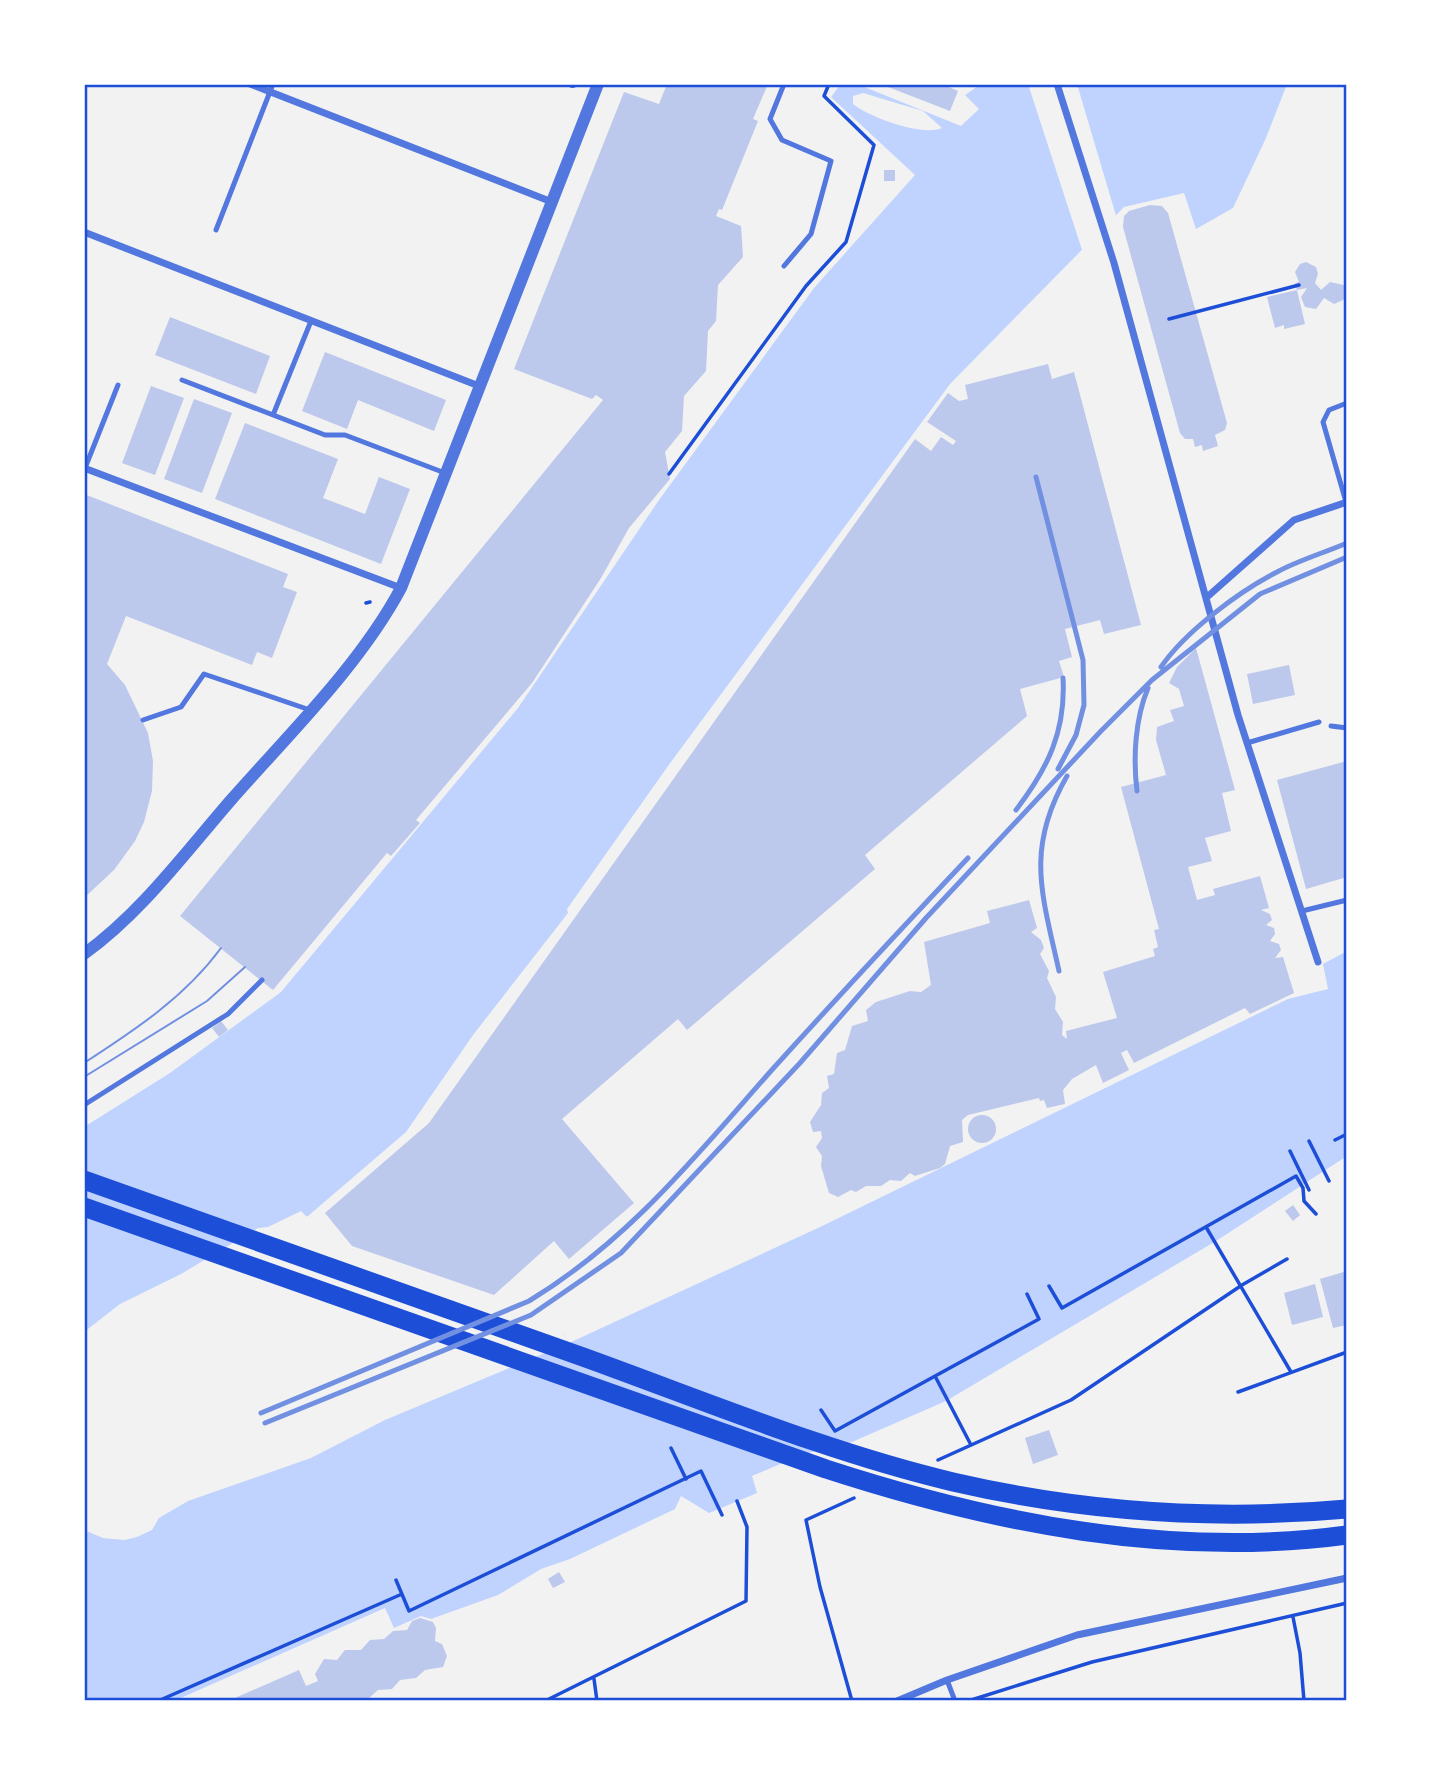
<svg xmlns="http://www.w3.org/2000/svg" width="1431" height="1785" font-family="'Source Sans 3',sans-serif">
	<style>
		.water { fill: #bfd3fe; fill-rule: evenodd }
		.pier { fill: #f2f2f2 }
		.building { fill: #bdc9ec }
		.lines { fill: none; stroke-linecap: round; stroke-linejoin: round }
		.path { stroke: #1d4ed8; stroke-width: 3.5 }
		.service { stroke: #5277de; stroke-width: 5 }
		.minor { stroke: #5277de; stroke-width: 7 }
		.tertiary { stroke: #5277de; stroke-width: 12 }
		.motorway { stroke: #1d4ed8; stroke-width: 19 }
		.tram { stroke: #7290e2; stroke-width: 2 }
		.rail { stroke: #7290e2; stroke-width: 5 }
		.neatline { fill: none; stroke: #1d4ed8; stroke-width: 2.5 }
	</style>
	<rect width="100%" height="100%" fill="#f2f2f2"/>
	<path class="water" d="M841 84H857L961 126 979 109 965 95 981 84H1287L1266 138 1233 208 1196 229 1184 193 1124 207 950 384 668 766 567 909 568 913 473 1035 406 1132 308 1216 84 1348V1127L170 1073 281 992 518 708 659 500 814 288 915 175 831 97ZM863 93 923 111 942 128C923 137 869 117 853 104V96Z
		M1347 951V1156L1216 1241 946 1401 852 1442 804 1454 752 1476 757 1493 709 1513 681 1496 675 1509 570 1559 541 1569 498 1595 431 1619 421 1616 394 1628 385 1608 174 1701H84V1509L109 1520 409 1403 563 1332 569 1343 818 1228 1288 999 1328 989 1323 964Z"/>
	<path class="pier" d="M1028 84H1077L1117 219 1083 253Z
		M301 1211 309 1219 84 1352V1332L120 1304 181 1274 258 1228 268 1227Z
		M561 1329 569 1343 385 1420 311 1458 188 1501 159 1518 152 1530 137 1537 124 1540 103 1538 84 1530V1505L109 1516 408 1400Z"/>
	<path class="building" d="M667 84H768L753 119 758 121 722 210 719 209 716 216 741 226 743 257 718 285 716 321 708 331 706 371 684 396 682 431 665 452 670 479 629 528 601 578 532 683 416 820 420 823 391 856 387 853 273 990 180 916 603 400 596 395 592 399 514 369 624 92 659 104Z
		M890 84H942L958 91 950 111 888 87Z
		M884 170H895V181H884Z
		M1150 205 1162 206 1168 213 1227 423 1225 430 1215 435 1218 446 1203 451 1202 445 1195 447 1193 439H1185L1180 433 1123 227 1124 216 1129 211Z
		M1306 262 1316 267 1318 274 1315 283 1321 290 1330 282 1344 285 1347 279V294L1343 300 1334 304 1324 298 1316 309 1305 307 1301 297 1307 288 1297 290 1295 283 1299 282 1295 272 1300 264Z
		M1297 290 1305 324 1284 329V325L1275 328 1267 297Z
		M170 317 270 356 256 394 155 355Z
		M325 352 446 400 434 431 358 400 347 429 302 411Z
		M1048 364 1052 379 1074 372 1141 625 1104 634 1100 620 1065 629 1072 657 1059 661 1064 677 1020 689 1027 716 865 855 875 869 687 1030 678 1019 562 1119 634 1203 569 1259 554 1241 494 1295 352 1246 325 1213 429 1123 915 439 931 451 941 437 953 445 956 441 927 422 948 393 959 401 968 399 965 385Z
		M151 386 184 398 155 475 122 463Z
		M194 399 232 413 202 493 164 479Z
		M245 423 338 459 323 498 365 514 379 477 410 489 381 564 215 499Z
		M84 494 288 574 283 587 297 592 272 658 257 652 252 665 126 616 107 664 125 685 148 733 153 761 152 791 144 822 135 841 114 870 84 898Z
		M1196 648 1235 790 1222 793 1231 831 1205 838 1212 861 1188 867 1197 900 1215 895 1213 889 1260 876 1269 908 1261 910 1270 914 1272 920 1266 925 1274 928 1275 934 1270 941 1279 944 1281 950 1275 958 1283 957 1294 993 1250 1014 1245 1008 1134 1063 1127 1050 1121 1053 1129 1070 1103 1083 1096 1065 1072 1079 1063 1090 1065 1104 1047 1108 1044 1100 1040 1101 1039 1098 968 1115 962 1120 963 1142 950 1146 945 1164 940 1168 915 1176 910 1173 901 1181 890 1180 881 1186H866L856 1192 851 1190 838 1197 829 1193 821 1166 822 1156 816 1147 822 1138 821 1131 813 1132 810 1122 821 1105 822 1093 829 1088 827 1076 834 1074 837 1053 845 1050 852 1026 868 1021 866 1010 876 1002 910 991 921 992 931 985 924 942 990 923 987 911 1029 900 1037 928 1031 932 1041 940 1044 948 1040 954 1049 971 1047 978 1056 997 1055 1009 1063 1022 1062 1035 1067 1039 1066 1031 1117 1018 1103 972 1155 956 1153 949 1158 947 1154 930 1159 929 1121 787 1166 775 1156 740 1157 727 1174 721 1170 710 1184 706 1179 689 1169 683 1177 667Z
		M1289 665 1295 695 1253 704 1247 674Z
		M1347 761V877L1306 889 1277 780Z
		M221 1021 228 1030 219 1037 212 1028Z
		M968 1129a14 14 0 1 1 28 0a14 14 0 1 1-28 0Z
		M1293 1205 1300 1215 1293 1221 1285 1211Z
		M1347 1271V1325L1333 1328 1320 1279Z
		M1315 1284 1323 1317 1292 1325 1284 1293Z
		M1049 1430 1058 1455 1033 1464 1025 1438Z
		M559 1572 565 1582 553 1588 548 1579Z
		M420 1618 433 1622 436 1628 435 1641 442 1644 447 1656 443 1667 425 1670 416 1678 400 1680 392 1689 378 1690 368 1699 228 1701 299 1670 306 1686 318 1681 315 1674 324 1659 337 1660 345 1650H361L370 1640 384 1639 393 1631 407 1630 412 1621Z"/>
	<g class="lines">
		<path class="path" d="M571 86H574
			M1169 319 1299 285
			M669 474 806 286 846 242 874 145 824 96 829 84
			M366 603 370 602
			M1335 1140 1347 1134
			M1309 1141 1329 1181
			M1290 1151 1309 1190
			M1206 1227 1291 1372
			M1049 1286 1062 1308 1296 1176 1303 1188 1304 1201 1316 1214
			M935 1376 971 1445
			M1238 1392 1347 1352
			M821 1410 835 1431 1039 1319 1027 1294
			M671 1448 686 1479
			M938 1460 1071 1400 1242 1285 1287 1259
			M396 1580 409 1611 701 1471 722 1515
			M1293 1617 1300 1653 1304 1701
			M594 1679 597 1701
			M158 1701 402 1594
			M545 1701 746 1601 747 1527 737 1501
			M852 1701 820 1587 806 1520 854 1498
			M968 1701 1092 1662 1347 1603"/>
		<path class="service" d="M784 84 770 119 782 140 831 161 811 234 784 266
			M216 230 273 84
			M182 380 325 435H345L445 473
			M273 415 311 321
			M85 468 118 385
			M1346 502 1323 422 1329 410 1347 403
			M143 720 181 707 204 674 310 710
			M1331 726 1347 728
			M1247 743 1319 722
			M1302 911 1347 900
			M84 1105 228 1014 262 980
			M947 1680 955 1701"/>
		<path class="minor" d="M250 84 552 202
			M1057 84 1114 263 1238 715 1318 962
			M84 232 479 386
			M84 468 401 588
			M1206 598 1294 520 1347 502
			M897 1701 947 1680 1077 1635 1347 1578"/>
		<path class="tertiary" d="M84 954C141 913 185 853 231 800 288 735 360 665 401 588L598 84"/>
		<path class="motorway" d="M84 1180C250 1239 417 1298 583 1357 705 1401 827 1452 953 1482 1083 1512 1214 1521 1347 1509
			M84 1207 826 1469C992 1523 1171 1559 1347 1535"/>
		<path class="tram" d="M84 1063C135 1030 185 997 221 948
			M84 1077 207 1001 245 967"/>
		<path class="rail" d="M1036 477 1083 660 1084 705 1076 735 1058 769
			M1161 667C1185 632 1238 592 1277 572 1299 560 1324 553 1347 543
			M1137 791C1133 758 1135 719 1148 688
			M1016 810C1048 768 1066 731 1063 678
			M1059 971C1042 894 1025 849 1067 776
			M261 1413 529 1301C628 1241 694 1158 770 1072 835 1000 901 929 968 858
			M265 1423 531 1315 621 1253 800 1063 926 918 1101 731 1152 680 1260 594 1347 557"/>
	</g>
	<rect width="1431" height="1785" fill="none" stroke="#ffffff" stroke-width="172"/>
	<rect x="86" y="86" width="1259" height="1613" class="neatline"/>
</svg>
